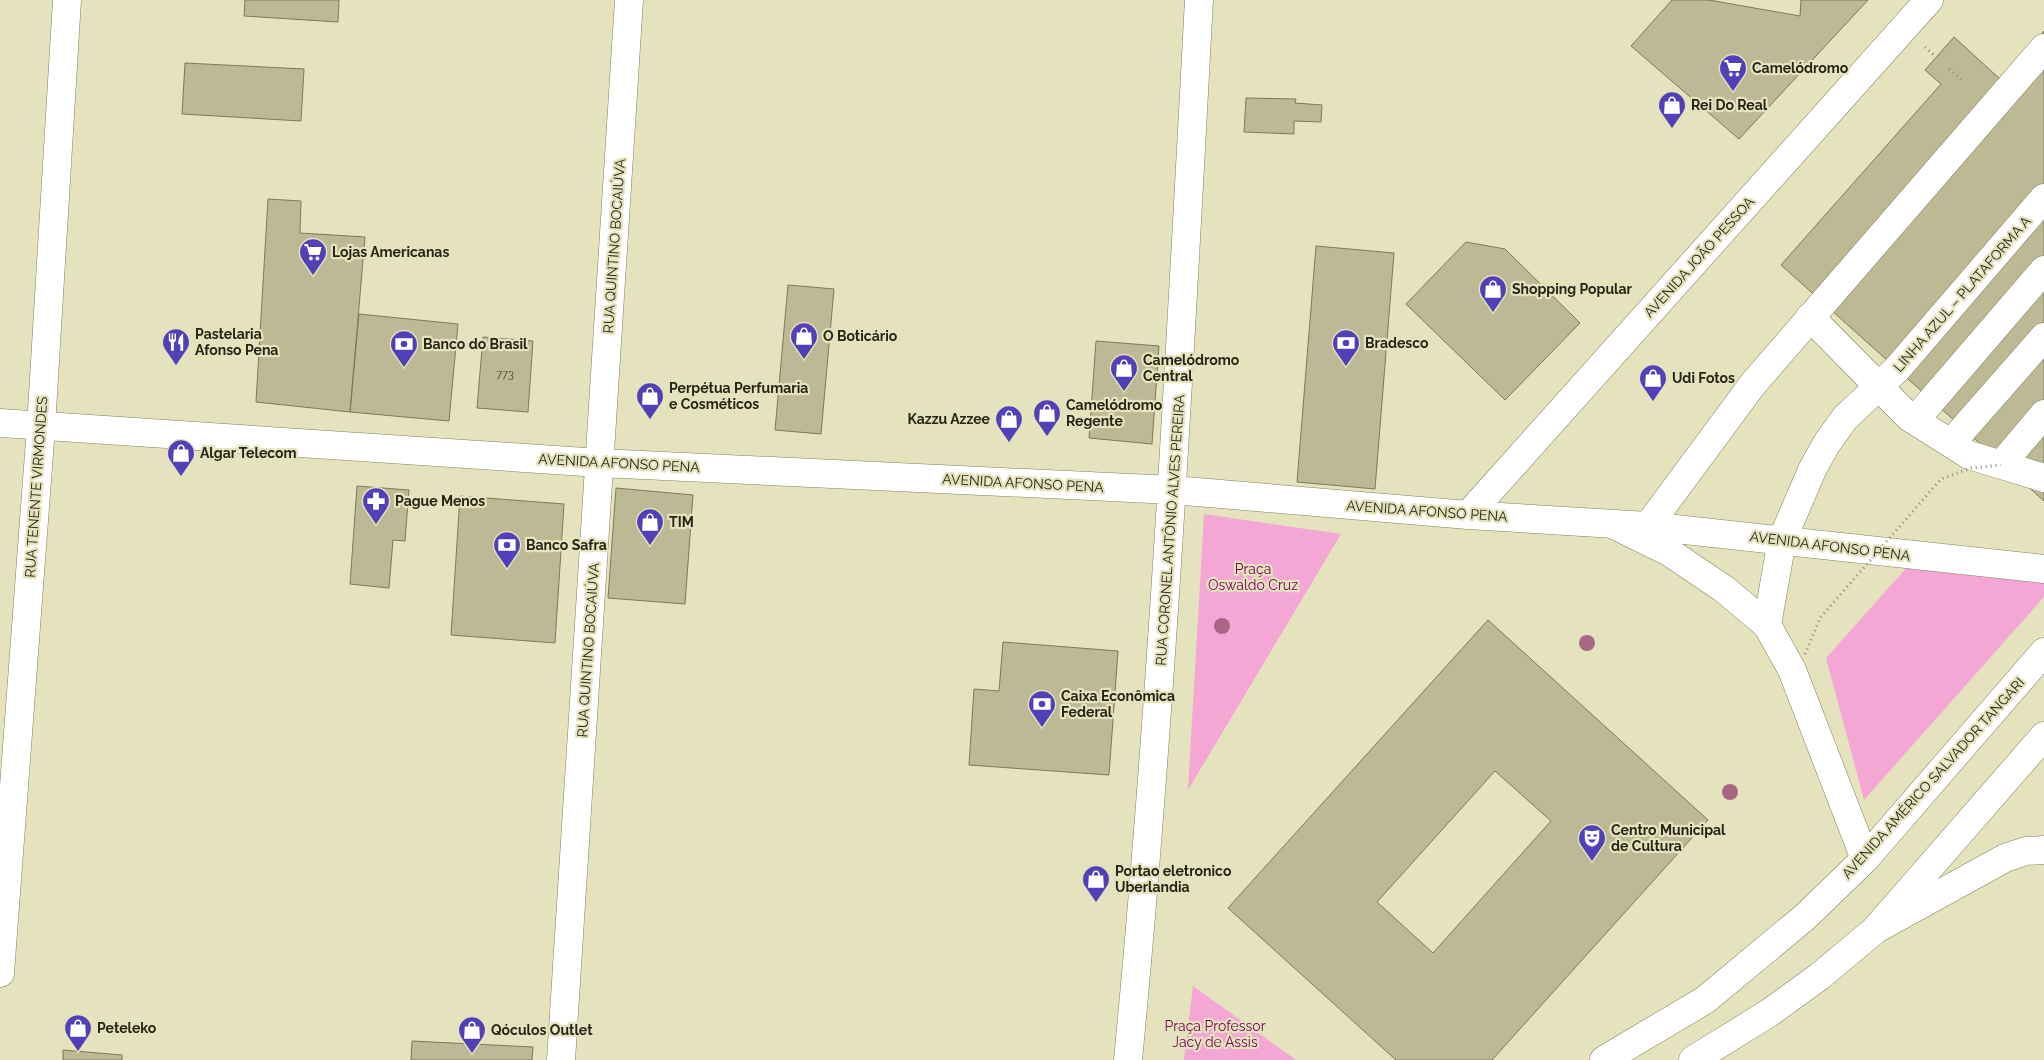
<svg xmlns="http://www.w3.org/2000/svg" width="2044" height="1060" font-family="Raleway,sans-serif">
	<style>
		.green { fill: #f4a7d4 }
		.building { fill: #bcb994; stroke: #7c7957; fill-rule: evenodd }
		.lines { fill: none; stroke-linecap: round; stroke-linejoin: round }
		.minor-casing { stroke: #83815e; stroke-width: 29 }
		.major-casing { stroke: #83815e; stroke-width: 29 }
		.path { stroke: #8c8a70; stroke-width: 3; stroke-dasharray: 1 4; stroke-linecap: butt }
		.minor { stroke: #fff; stroke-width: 28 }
		.major { stroke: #fff; stroke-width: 28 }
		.path-bridge { stroke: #8c8a70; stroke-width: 3; stroke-dasharray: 1 4; stroke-linecap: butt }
		.tree { fill: #a96685 }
		.labels { text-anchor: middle; stroke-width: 4.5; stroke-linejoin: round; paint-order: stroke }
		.number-label { font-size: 11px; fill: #4b4936 }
		.poi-label { font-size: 14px; font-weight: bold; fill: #252416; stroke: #e5e3bd; text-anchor: start }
		.street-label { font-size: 14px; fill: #252416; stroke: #e5e3bd }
		.park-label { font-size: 14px; fill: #780058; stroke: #e5e3bd }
	</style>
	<rect width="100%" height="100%" fill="#e5e3bd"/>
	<path class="green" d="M1204 514 1341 534 1188 790Z
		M1917 556 2044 569V597L1864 800 1826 658Z
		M1193 986 1296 1060H1184Z"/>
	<path class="building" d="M245 0H339L338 22 244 16Z
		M1672 0H1709L1800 16 1801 0H1868L1739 139 1631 46Z
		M2044 31V501L1781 265 1941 84 1925 70 1954 37 2001 80Z
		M185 63 304 69 301 121 182 114Z
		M1246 98 1296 99 1295 103 1322 105 1321 122 1294 121V134L1244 132Z
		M268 199 301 201 300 233 365 237 350 412 256 402Z
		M1466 242 1505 249 1580 323 1505 400 1406 304Z
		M1316 246 1394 253 1375 489 1297 482Z
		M788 285 834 289 821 434 775 430Z
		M359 314 458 324 449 421 350 412Z
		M483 337 533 341 528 412 477 408Z
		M1096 341 1159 346 1152 444 1089 438Z
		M357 486 409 490 405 541 393 540 389 588 350 584Z
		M616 488 693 495 685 604 608 598Z
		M460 496 564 504 555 643 451 635Z
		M1488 620 1708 820 1492 1060H1396L1228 908ZM1495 771 1551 821 1433 953 1377 902Z
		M1003 642 1118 651 1109 775 969 765 974 689 999 691Z
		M412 1041 533 1047 532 1060H411Z
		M63 1050 122 1055V1060H63Z"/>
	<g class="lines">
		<g class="minor-casing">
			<path id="minor" d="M1810 317 1909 417 1969 455 2044 478
				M1915 420 2044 270
				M0 423 600 463 1173 490 1468 515 1648 526 2044 569
				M1951 443 2044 337
				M2001 465 2044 414
				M1468 515 1929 0
				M1648 526 1753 384 2044 48
				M1767 625 1782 540 1813 468 1827 443 1845 418 1897 369 2044 198
				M1878 928 2005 858 2026 851 2044 850
				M0 973 41 427 67 0
				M561 1060 629 0
				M1128 1060C1162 707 1180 354 1199 0"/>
		</g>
		<g class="major-casing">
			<path id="major" d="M1612 524 1669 552 1724 589 1767 625 1792 670 1865 859
				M1604 1060 1705 1000 1805 917 1865 859 2044 652
				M1693 1060 1769 1013 1820 976 1875 930 2044 736"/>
		</g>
		<path class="path" d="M1925 47 1936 57
			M1949 69 1964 82"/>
		<use href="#minor" class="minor"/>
		<use href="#major" class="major"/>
		<path class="path-bridge" d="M1805 654 1820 618 1941 479 1971 468 2001 465"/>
	</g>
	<g class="tree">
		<circle cx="1222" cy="626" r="8"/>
		<circle cx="1587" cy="643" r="8"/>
		<circle cx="1730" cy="792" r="8"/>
	</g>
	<defs>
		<g id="supermarket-pin" transform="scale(1.4375)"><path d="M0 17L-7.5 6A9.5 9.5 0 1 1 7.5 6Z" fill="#5240b7" stroke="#e5e3bd"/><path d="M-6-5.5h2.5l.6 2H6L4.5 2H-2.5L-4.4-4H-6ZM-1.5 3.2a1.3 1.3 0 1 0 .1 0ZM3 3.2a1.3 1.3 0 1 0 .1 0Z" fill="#fff"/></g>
		<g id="shop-pin" transform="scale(1.4375)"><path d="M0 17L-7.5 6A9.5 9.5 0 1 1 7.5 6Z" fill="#5240b7" stroke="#e5e3bd"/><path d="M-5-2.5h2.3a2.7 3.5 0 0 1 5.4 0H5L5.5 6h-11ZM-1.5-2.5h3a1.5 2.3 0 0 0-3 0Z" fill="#fff"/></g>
		<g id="restaurant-pin" transform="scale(1.4375)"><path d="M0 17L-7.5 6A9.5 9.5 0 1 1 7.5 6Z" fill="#5240b7" stroke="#e5e3bd"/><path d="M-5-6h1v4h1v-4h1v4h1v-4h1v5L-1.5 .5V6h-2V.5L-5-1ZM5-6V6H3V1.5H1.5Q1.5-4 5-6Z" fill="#fff"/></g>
		<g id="bank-pin" transform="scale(1.4375)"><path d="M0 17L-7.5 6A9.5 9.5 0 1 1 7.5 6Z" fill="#5240b7" stroke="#e5e3bd"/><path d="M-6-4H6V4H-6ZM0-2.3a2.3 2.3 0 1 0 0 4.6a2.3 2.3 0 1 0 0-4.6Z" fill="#fff"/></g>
		<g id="pharmacy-pin" transform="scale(1.4375)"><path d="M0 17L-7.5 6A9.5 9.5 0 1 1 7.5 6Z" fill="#5240b7" stroke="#e5e3bd"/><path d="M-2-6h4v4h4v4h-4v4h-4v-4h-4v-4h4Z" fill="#fff"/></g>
		<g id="theatre-pin" transform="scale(1.4375)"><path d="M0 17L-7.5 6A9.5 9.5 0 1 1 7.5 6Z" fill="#5240b7" stroke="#e5e3bd"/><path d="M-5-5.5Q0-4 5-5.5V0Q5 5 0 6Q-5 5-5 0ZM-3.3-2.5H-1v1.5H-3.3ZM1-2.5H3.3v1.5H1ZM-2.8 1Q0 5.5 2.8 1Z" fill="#fff"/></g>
	</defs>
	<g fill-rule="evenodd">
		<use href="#supermarket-pin" x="1733" y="68"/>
		<use href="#shop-pin" x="1672" y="105"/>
		<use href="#supermarket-pin" x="313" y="252"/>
		<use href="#shop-pin" x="1493" y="289"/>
		<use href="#shop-pin" x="804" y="336"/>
		<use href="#restaurant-pin" x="176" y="342"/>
		<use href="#bank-pin" x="1346" y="343"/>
		<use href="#bank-pin" x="404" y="344"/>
		<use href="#shop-pin" x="1124" y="368"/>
		<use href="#shop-pin" x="1653" y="378"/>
		<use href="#shop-pin" x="650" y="396"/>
		<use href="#shop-pin" x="1047" y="413"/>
		<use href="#shop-pin" x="1009" y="419"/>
		<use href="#shop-pin" x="181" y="453"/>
		<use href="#pharmacy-pin" x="376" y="501"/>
		<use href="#shop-pin" x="650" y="522"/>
		<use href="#bank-pin" x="507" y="545"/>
		<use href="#bank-pin" x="1042" y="704"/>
		<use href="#theatre-pin" x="1592" y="838"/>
		<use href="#shop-pin" x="1096" y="879"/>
		<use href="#shop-pin" x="78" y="1028"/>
		<use href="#shop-pin" x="472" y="1030"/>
	</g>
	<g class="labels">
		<g class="number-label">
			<text x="505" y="378">773</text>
		</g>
		<g class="poi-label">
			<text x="1752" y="73">Camelódromo</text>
			<text x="1691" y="110">Rei Do Real</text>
			<text x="332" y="257">Lojas Americanas</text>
			<text x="1512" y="294">Shopping Popular</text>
			<text x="195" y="339">Pastelaria<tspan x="195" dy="16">Afonso Pena</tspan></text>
			<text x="823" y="341">O Boticário</text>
			<text x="1365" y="348">Bradesco</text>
			<text x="423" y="349">Banco do Brasil</text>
			<text x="1143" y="365">Camelódromo<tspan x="1143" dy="16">Central</tspan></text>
			<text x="1672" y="383">Udi Fotos</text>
			<text x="669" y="393">Perpétua Perfumaria<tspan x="669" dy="16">e Cosméticos</tspan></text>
			<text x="1066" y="410">Camelódromo<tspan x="1066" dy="16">Regente</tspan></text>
			<text x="990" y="424" text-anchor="end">Kazzu Azzee</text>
			<text x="200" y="458">Algar Telecom</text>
			<text x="395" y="506">Pague Menos</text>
			<text x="669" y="527">TIM</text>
			<text x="526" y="550">Banco Safra</text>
			<text x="1061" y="701">Caixa Econômica<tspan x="1061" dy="16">Federal</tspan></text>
			<text x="1611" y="835">Centro Municipal<tspan x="1611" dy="16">de Cultura</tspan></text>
			<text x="1115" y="876">Portao eletronico<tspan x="1115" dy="16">Uberlandia</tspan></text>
			<text x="97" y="1033">Peteleko</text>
			<text x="491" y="1035">Qóculos Outlet</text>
		</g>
		<g class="street-label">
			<text transform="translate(614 246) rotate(-86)" y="5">RUA QUINTINO BOCAIÚVA</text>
			<text transform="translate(1699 257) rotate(-48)" y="5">AVENIDA JOÃO PESSOA</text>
			<text transform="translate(1962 294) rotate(-49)" y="5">LINHA AZUL – PLATAFORMA A</text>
			<text transform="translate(619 463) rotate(3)" y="5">AVENIDA AFONSO PENA</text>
			<text transform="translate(1023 483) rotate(3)" y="5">AVENIDA AFONSO PENA</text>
			<text transform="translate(36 487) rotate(-86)" y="5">RUA TENENTE VIRMONDES</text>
			<text transform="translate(1427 511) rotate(4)" y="5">AVENIDA AFONSO PENA</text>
			<text transform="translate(1170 530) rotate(-86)" y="5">RUA CORONEL ANTÔNIO ALVES PEREIRA</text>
			<text transform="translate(1830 546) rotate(7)" y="5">AVENIDA AFONSO PENA</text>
			<text transform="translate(588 650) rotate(-86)" y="5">RUA QUINTINO BOCAIÚVA</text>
			<text transform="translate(1933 778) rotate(-48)" y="5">AVENIDA AMÉRICO SALVADOR TANGARI</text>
		</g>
		<g class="park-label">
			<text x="1253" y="574">Praça<tspan x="1253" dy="16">Oswaldo Cruz</tspan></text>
			<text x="1215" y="1031">Praça Professor<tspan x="1215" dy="16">Jacy de Assis</tspan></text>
		</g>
	</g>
</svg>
